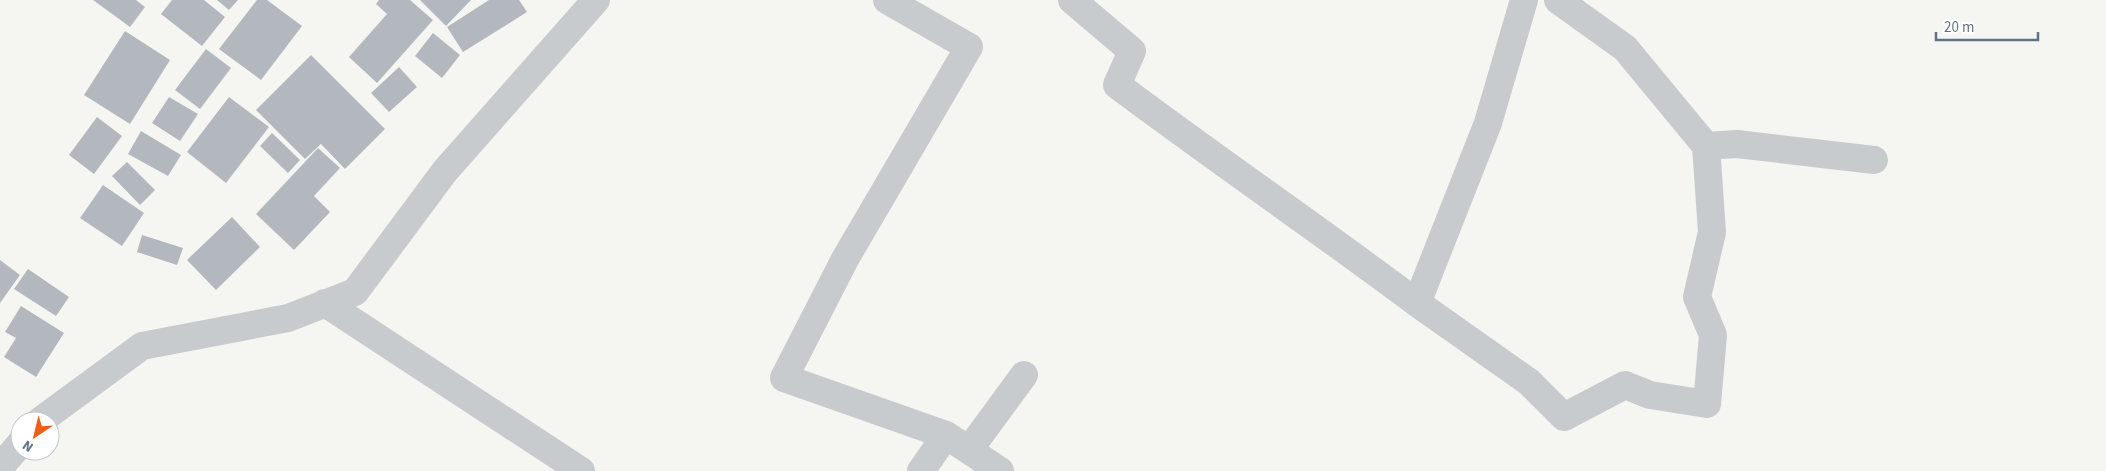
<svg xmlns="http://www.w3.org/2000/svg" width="2106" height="471" font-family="'Source Sans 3',sans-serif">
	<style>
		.building { fill: #b2b8be }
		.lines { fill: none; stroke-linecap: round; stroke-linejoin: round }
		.street { stroke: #c8cbce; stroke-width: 28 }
	</style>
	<rect width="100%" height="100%" fill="#f5f6f1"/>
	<path class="building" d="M93 0H136L145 7 130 27Z
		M172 0H204L225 17 202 46 161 14Z
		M217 0H238L229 10Z
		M257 0H267L302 26 261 80 219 49Z
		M379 0H410L433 20 377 83 349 57 387 14 376 4Z
		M420 0H471L446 26Z
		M489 0H519L527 12 463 52 447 27Z
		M125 31 170 60 130 124 84 95Z
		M433 33 460 55 442 78 415 56Z
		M206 49 231 68 200 109 175 90Z
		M311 55 385 129 345 169 321 144 305 159 256 110Z
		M399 67 417 87 389 112 371 93Z
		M169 97 198 114 180 141 152 123Z
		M229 97 269 127 226 183 187 152Z
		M97 117 122 136 94 174 69 155Z
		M141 131 181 155 168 176 128 154Z
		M272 133 300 160 288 173 260 146Z
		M318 148 340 168 314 196 330 212 294 250 256 214Z
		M127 162 155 190 140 205 112 176Z
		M103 185 144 213 122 246 80 218Z
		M232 217 260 247 216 290 187 260Z
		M142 235 183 248 177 265 137 252Z
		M0 260 20 275 0 303Z
		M28 269 69 297 56 316 14 289Z
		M21 306 64 333 36 377 4 357 16 338 5 332Z"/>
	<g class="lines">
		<path class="street" d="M887 0 969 47 845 259 784 378 946 435
			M1072 0 1132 51 1117 85C1216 159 1318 229 1417 303L1488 123 1524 0
			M1558 0 1625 48 1706 146 1737 144 1874 160
			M325 303 581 471
			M1417 303 1529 382 1564 417 1625 385 1650 395 1707 404 1713 335 1697 297 1712 232 1706 146
			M40 421 142 346 288 318 355 292 445 171 596 0
			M969 450 1024 375
			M0 467 20 444
			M921 471 946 435 1000 471"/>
	</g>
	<g transform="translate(35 436) rotate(215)"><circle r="24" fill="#ffffff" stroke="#c0c7ce"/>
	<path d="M0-4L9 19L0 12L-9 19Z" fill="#f15c16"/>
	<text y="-8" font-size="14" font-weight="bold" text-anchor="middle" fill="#627285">N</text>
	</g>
	<path d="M1936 32v8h102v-8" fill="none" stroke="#627285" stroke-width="2.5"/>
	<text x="1944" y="32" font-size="15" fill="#627285" stroke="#ffffff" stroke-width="4" paint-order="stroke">20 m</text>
</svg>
